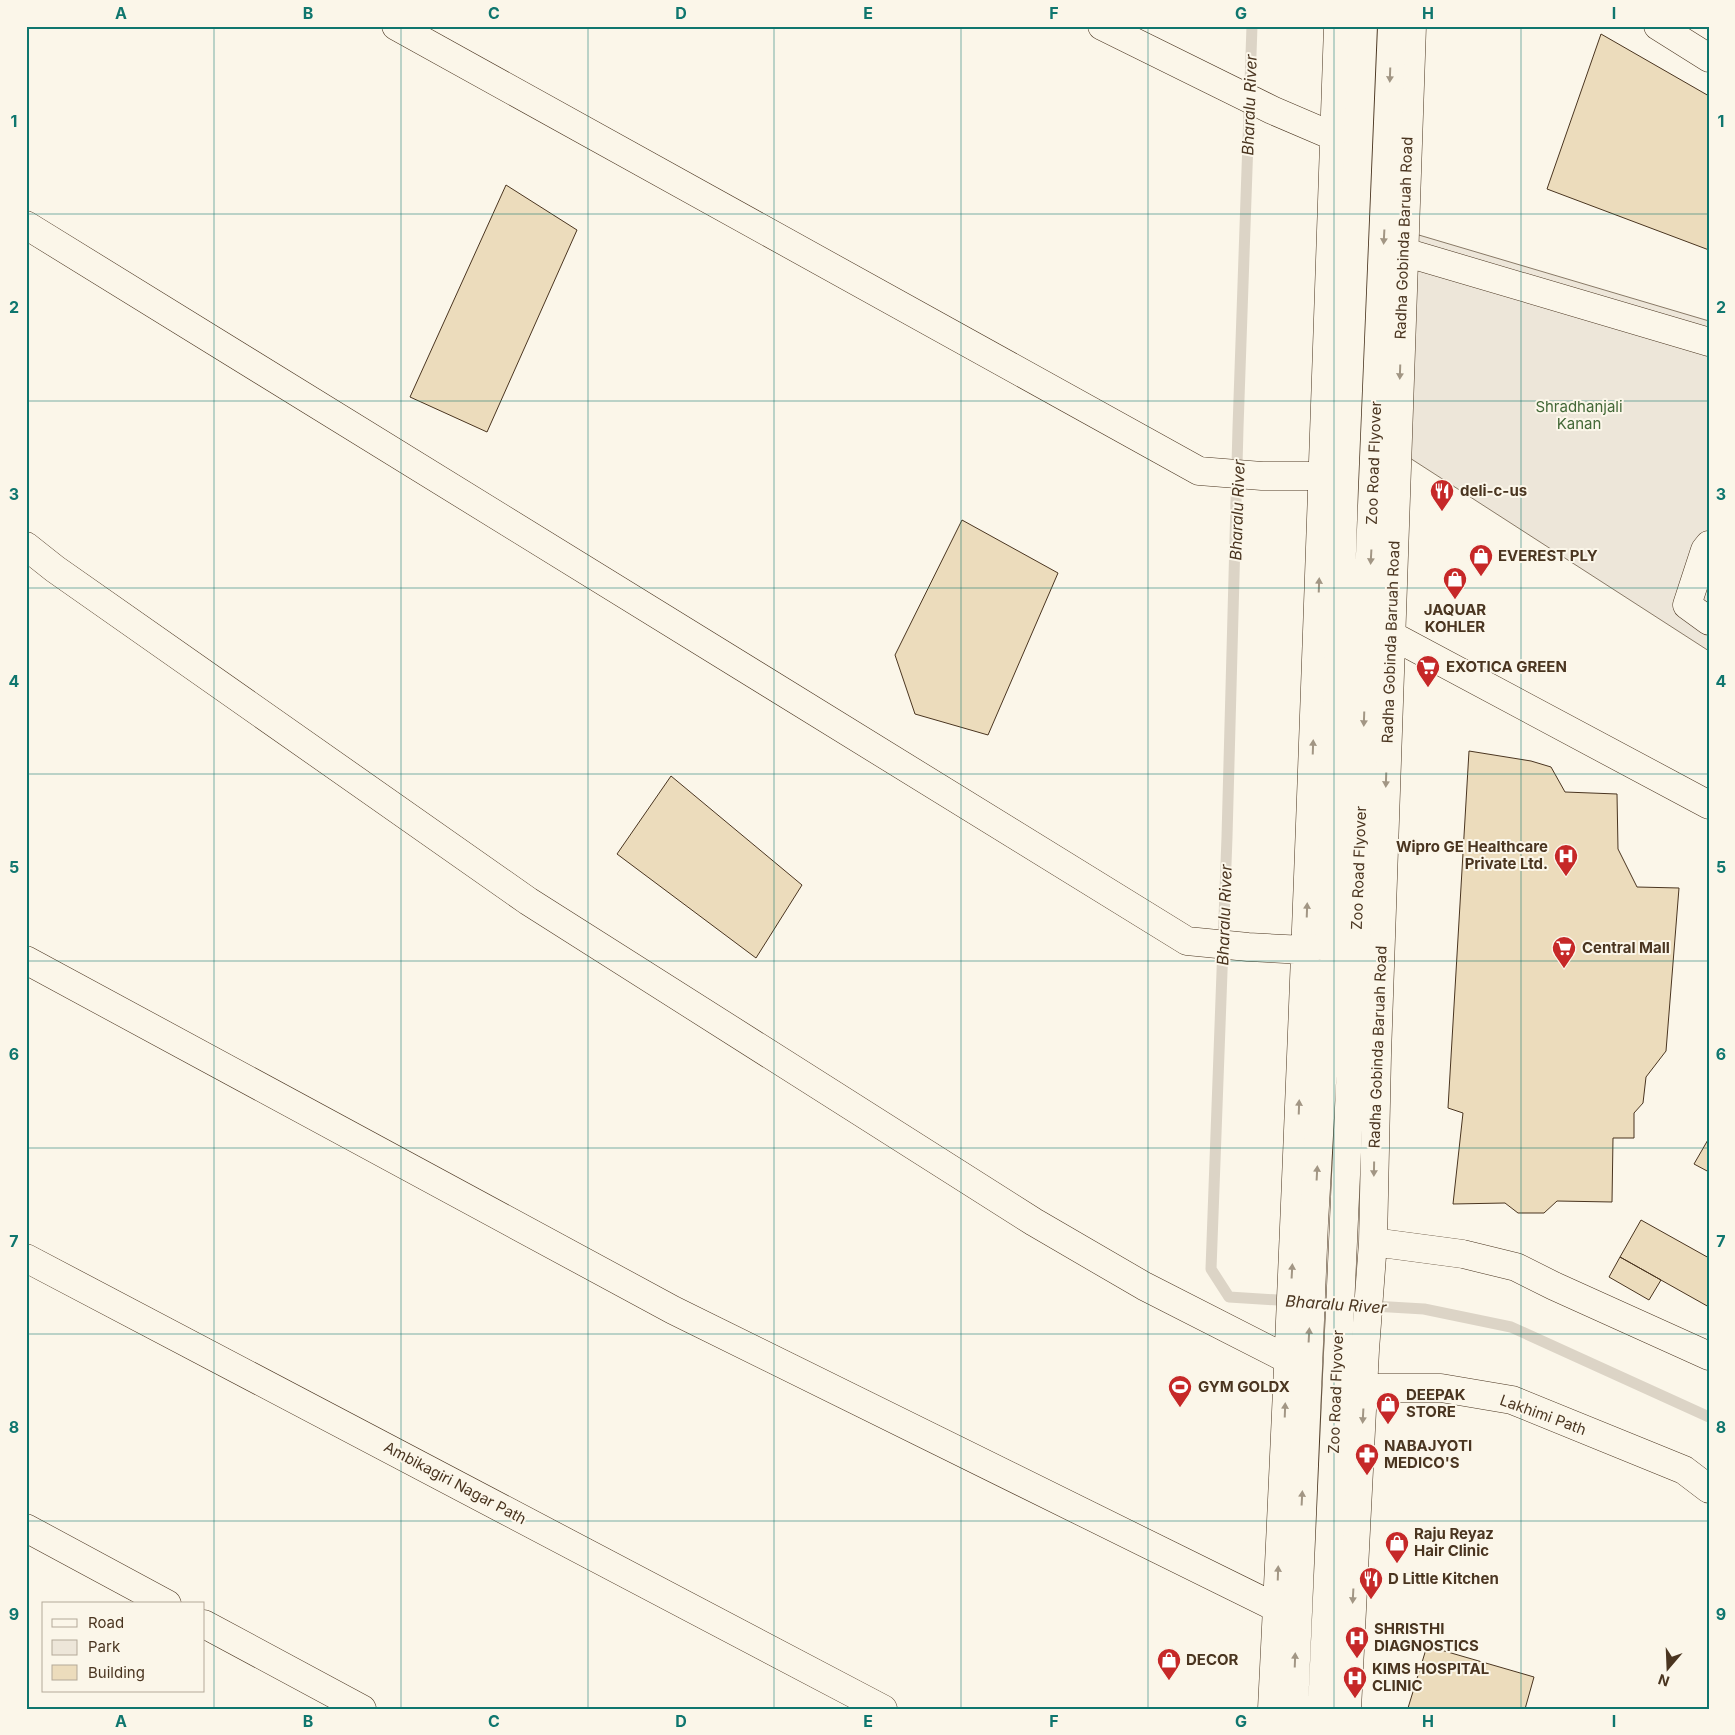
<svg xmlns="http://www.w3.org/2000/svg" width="1735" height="1735" font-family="Inter,sans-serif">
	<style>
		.green { fill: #ede6d9; stroke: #887966 }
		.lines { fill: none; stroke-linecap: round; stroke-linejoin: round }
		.stream { stroke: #dcd4c6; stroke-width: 11 }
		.building { fill: #ecdcbc; stroke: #4a3520 }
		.minor-casing { stroke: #4a3520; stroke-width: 29 }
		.major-casing { stroke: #4a3520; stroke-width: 29 }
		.minor { stroke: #fbf6e9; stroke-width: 28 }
		.major { stroke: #fbf6e9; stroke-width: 28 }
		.oneway { fill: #a29684 }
		.grid { fill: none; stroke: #0f766e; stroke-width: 1; stroke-opacity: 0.55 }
		.labels { text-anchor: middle; stroke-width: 4; stroke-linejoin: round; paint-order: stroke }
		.street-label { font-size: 15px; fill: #4a3520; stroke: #fbf6e9 }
		.park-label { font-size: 15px; fill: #436837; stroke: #fbf6e9 }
		.poi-label { font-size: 15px; font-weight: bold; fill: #4a3520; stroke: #fbf6e9; text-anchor: start }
		.water-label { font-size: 16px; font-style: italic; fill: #4a3520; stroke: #fbf6e9 }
		.neatline { fill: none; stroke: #0f766e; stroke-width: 2 }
		.grid-label { font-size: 16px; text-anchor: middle; font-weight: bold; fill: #0f766e }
	</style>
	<rect width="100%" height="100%" fill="#fbf6e9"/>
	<path class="green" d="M1375 222 1709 321V651L1368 431Z"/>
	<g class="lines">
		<path class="stream" d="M1252 26 1238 428 1227 837 1211 1269 1229 1297 1293 1301
			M1339 1304 1424 1309 1511 1327 1709 1417"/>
	</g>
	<path class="building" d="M1601 34 1709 96V250L1547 189Z
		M506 185 577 230 487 432 410 397Z
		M962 520 1058 573 988 735 915 714 895 655Z
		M1469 751 1531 761 1551 767 1565 792 1617 794 1618 849 1637 887 1679 888 1666 1051 1646 1077 1643 1103 1634 1113V1138H1613L1612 1202 1557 1201 1544 1213H1518L1505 1203 1453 1204 1463 1113 1448 1108Z
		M671 776 802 885 756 958 617 854Z
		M1709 1138V1172L1694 1164Z
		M1641 1220 1709 1258V1307L1620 1257Z
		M1620 1257 1661 1280 1649 1300 1609 1277Z
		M1427 1646 1534 1677 1525 1709 1408 1708Z"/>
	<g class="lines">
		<g class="minor-casing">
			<path id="minor" d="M396 26 1199 471 1262 476H1323
				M1102 26 1272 110 1335 137
				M1658 26 1709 58
				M26 225 1187 941 1248 947 1305 950
				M1404 252 1709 342
				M1709 545 1705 550 1687 605 1709 621
				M26 546 55 569 528 901 1034 1222 1144 1286 1287 1359
				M1391 635 1709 805
				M26 960 673 1310 1277 1608
				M1373 1242 1463 1254 1516 1267 1554 1286 1709 1356
				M26 1258 883 1709
				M1365 1388H1441L1512 1400 1684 1470 1709 1489
				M26 1528 167 1604
				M204 1624 362 1709
				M1272 1709C1300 1148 1319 587 1338 26
				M1347 1709 1365 1350 1373 1242 1377 1055 1412 26"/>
		</g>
		<g class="major-casing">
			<path id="major" d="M1294 1709 1314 1223 1329 960 1344 488 1363 26
				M1322 1709 1356 952 1367 626 1392 26"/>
		</g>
		<use href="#minor" class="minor"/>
		<use href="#major" class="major"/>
	</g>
	<defs><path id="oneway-solid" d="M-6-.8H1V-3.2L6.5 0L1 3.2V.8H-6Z" transform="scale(1.25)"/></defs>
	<g class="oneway">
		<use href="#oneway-solid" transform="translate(1390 75) rotate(92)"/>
		<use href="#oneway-solid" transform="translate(1384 237) rotate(93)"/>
		<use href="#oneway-solid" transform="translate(1400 372) rotate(92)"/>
		<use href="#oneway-solid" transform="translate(1371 557) rotate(93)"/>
		<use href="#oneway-solid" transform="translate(1319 585) rotate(-88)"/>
		<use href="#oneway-solid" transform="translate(1364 719) rotate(92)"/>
		<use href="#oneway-solid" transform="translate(1313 747) rotate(-88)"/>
		<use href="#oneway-solid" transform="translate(1386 780) rotate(92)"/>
		<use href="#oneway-solid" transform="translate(1307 910) rotate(-88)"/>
		<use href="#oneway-solid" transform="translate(1299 1107) rotate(-88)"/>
		<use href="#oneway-solid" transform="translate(1374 1169) rotate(91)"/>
		<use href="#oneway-solid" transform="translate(1317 1173) rotate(-87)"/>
		<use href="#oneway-solid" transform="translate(1292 1271) rotate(-87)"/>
		<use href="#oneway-solid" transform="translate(1309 1335) rotate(-87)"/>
		<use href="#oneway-solid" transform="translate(1285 1410) rotate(-88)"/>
		<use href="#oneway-solid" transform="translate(1363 1416) rotate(93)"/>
		<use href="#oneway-solid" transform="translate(1302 1498) rotate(-87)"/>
		<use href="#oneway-solid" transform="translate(1278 1573) rotate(-88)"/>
		<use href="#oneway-solid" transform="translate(1353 1596) rotate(93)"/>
		<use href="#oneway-solid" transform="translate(1295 1660) rotate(-88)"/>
	</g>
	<path class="grid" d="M214 26V1709M401 26V1709M588 26V1709M774 26V1709M961 26V1709M1148 26V1709M1334 26V1709M1521 26V1709M26 214H1709M26 401H1709M26 588H1709M26 774H1709M26 961H1709M26 1148H1709M26 1334H1709M26 1521H1709"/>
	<defs>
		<g id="restaurant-pin" transform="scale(1.25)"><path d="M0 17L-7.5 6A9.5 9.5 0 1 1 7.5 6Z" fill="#c62828" stroke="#fbf6e9"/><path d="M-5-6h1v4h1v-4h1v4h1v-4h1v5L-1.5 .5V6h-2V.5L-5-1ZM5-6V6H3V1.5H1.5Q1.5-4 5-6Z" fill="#fff"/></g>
		<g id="shop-pin" transform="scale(1.25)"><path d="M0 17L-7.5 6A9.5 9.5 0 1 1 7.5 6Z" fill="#c62828" stroke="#fbf6e9"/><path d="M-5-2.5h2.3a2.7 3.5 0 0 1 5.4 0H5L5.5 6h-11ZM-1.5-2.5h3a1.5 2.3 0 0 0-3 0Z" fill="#fff"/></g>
		<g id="supermarket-pin" transform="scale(1.25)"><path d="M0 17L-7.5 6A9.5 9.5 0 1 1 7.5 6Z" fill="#c62828" stroke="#fbf6e9"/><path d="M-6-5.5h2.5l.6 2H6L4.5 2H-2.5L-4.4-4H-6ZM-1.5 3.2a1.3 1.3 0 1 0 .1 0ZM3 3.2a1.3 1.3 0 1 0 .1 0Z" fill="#fff"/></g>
		<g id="hospital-pin" transform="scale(1.25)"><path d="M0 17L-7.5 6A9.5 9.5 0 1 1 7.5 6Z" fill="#c62828" stroke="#fbf6e9"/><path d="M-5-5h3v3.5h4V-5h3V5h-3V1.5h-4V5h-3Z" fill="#fff"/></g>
		<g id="stadium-pin" transform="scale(1.25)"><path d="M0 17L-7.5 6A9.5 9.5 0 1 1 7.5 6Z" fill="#c62828" stroke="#fbf6e9"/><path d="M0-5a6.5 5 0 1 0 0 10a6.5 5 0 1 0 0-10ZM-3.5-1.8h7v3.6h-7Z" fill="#fff"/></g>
		<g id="pharmacy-pin" transform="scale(1.25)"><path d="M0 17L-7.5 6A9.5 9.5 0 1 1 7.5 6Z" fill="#c62828" stroke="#fbf6e9"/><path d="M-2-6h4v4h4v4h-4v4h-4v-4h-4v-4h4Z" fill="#fff"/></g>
	</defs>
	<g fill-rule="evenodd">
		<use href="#restaurant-pin" x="1442" y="491"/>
		<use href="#shop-pin" x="1481" y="556"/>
		<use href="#shop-pin" x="1455" y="579"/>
		<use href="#supermarket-pin" x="1428" y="667"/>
		<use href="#hospital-pin" x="1566" y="856"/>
		<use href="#supermarket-pin" x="1564" y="948"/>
		<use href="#stadium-pin" x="1180" y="1387"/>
		<use href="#shop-pin" x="1388" y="1404"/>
		<use href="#pharmacy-pin" x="1367" y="1455"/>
		<use href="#shop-pin" x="1397" y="1543"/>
		<use href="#restaurant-pin" x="1371" y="1579"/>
		<use href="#hospital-pin" x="1357" y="1638"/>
		<use href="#shop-pin" x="1169" y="1660"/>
		<use href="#hospital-pin" x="1355" y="1678"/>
	</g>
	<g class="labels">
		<g class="street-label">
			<text transform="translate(1404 238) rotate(-88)" y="5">Radha Gobinda Baruah Road</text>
			<text transform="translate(1374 463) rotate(-88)" y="5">Zoo Road Flyover</text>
			<text transform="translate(1391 642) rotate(-88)" y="5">Radha Gobinda Baruah Road</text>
			<text transform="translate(1359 868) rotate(-88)" y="5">Zoo Road Flyover</text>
			<text transform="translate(1378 1047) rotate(-88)" y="5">Radha Gobinda Baruah Road</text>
			<text transform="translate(1336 1392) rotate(-88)" y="5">Zoo Road Flyover</text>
			<text transform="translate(1543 1415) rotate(20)" y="5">Lakhimi Path</text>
			<text transform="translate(455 1483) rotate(28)" y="5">Ambikagiri Nagar Path</text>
		</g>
		<g class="park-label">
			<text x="1579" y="412">Shradhanjali<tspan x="1579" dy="17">Kanan</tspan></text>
		</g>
		<g class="poi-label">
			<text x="1460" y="496">deli-c-us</text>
			<text x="1498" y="561">EVEREST PLY</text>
			<text x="1455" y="615" text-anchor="middle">JAQUAR<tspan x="1455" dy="17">KOHLER</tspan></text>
			<text x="1446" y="672">EXOTICA GREEN</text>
			<text x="1548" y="852" text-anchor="end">Wipro GE Healthcare<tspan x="1548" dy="17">Private Ltd.</tspan></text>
			<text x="1582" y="953">Central Mall</text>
			<text x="1198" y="1392">GYM GOLDX</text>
			<text x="1406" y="1400">DEEPAK<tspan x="1406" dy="17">STORE</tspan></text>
			<text x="1384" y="1451">NABAJYOTI<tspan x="1384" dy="17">MEDICO'S</tspan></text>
			<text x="1414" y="1539">Raju Reyaz<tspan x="1414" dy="17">Hair Clinic</tspan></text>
			<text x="1388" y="1584">D Little Kitchen</text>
			<text x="1374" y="1634">SHRISTHI<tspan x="1374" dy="17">DIAGNOSTICS</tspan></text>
			<text x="1186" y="1665">DECOR</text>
			<text x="1372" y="1674">KIMS HOSPITAL<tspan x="1372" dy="17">CLINIC</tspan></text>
		</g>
		<g class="water-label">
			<text transform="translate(1249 105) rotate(-88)" y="6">Bharalu River</text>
			<text transform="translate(1237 510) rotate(-88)" y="6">Bharalu River</text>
			<text transform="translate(1224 915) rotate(-88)" y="6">Bharalu River</text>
			<text transform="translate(1336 1304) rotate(4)" y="6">Bharalu River</text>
		</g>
	</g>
	<rect width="1735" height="1735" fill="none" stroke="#fbf6e9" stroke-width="55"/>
	<rect x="42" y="1602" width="162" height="90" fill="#fbf6e9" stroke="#b4a999"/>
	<rect x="52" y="1619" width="25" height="8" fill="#fbf6e9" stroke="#b4a999"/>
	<text x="88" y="1628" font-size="15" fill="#4a3520">Road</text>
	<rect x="52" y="1640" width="25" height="15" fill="#ede6d9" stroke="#b4a999"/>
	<text x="88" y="1652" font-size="15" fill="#4a3520">Park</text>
	<rect x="52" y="1665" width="25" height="15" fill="#ecdcbc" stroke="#b4a999"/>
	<text x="88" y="1678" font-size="15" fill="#4a3520">Building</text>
	<g transform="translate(1668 1668) rotate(199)" stroke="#fbf6e9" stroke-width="4" paint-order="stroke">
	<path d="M0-4L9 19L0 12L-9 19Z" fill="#4a3520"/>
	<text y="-8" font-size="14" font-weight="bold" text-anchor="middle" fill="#4a3520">N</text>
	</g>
	<rect x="28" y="28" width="1680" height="1680" class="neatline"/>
	<g class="grid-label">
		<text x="121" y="19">A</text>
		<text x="308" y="19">B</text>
		<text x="494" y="19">C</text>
		<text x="681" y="19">D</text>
		<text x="868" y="19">E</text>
		<text x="1054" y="19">F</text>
		<text x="1241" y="19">G</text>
		<text x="1428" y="19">H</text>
		<text x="1614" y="19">I</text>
		<text x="14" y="127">1</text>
		<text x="1721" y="127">1</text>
		<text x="14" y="313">2</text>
		<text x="1721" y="313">2</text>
		<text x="14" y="500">3</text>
		<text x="1721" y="500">3</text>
		<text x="14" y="687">4</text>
		<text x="1721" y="687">4</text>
		<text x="14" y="873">5</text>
		<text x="1721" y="873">5</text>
		<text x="14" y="1060">6</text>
		<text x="1721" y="1060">6</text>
		<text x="14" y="1247">7</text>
		<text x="1721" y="1247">7</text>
		<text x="14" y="1433">8</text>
		<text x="1721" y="1433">8</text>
		<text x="14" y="1620">9</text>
		<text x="1721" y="1620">9</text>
		<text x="121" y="1727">A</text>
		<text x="308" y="1727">B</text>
		<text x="494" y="1727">C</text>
		<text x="681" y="1727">D</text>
		<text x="868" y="1727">E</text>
		<text x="1054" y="1727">F</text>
		<text x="1241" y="1727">G</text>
		<text x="1428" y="1727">H</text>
		<text x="1614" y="1727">I</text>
	</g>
</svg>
